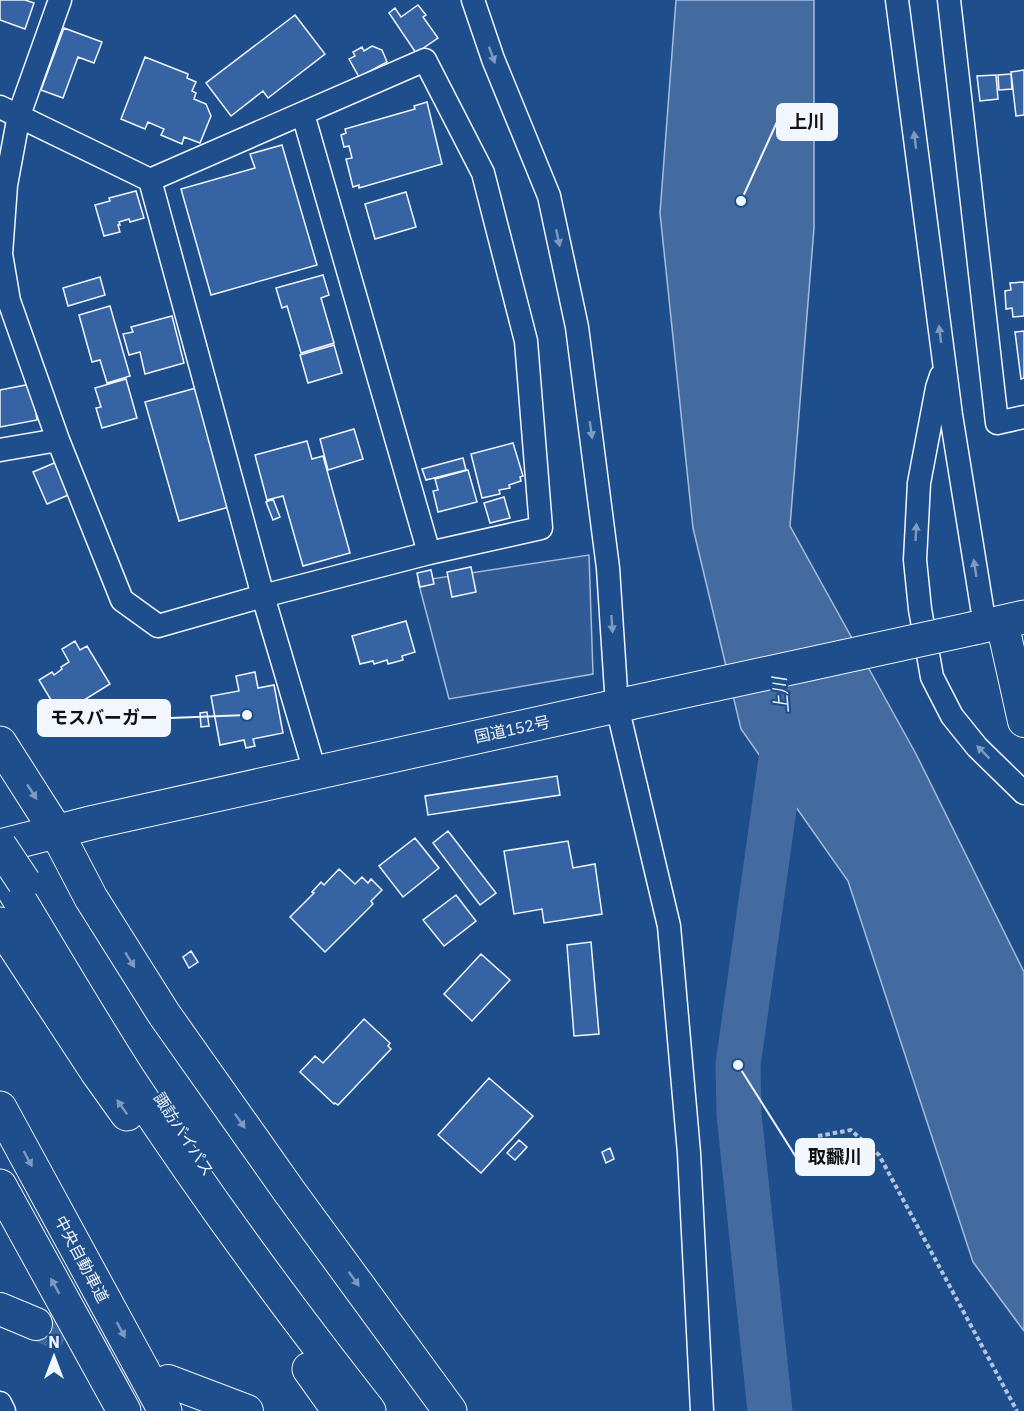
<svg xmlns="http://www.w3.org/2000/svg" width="1024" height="1411" font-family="'IBM Plex Sans','Noto Sans JP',sans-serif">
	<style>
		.green { fill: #305b95; stroke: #a8bbd7; stroke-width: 1.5 }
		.water { fill: #446ba0; stroke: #a8bbd7; stroke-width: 1.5 }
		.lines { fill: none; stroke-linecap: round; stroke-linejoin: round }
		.river { stroke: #446ba0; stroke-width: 45 }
		.building { fill: #3563a3; stroke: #f2f6ff; stroke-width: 1.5 }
		.secondary-tunnel { stroke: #3f679d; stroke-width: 32; stroke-dasharray: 32 16; stroke-linecap: butt }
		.street-casing { stroke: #f2f6ff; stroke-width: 25 }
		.secondary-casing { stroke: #f2f6ff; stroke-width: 34 }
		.highway-casing { stroke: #f2f6ff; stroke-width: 35 }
		.path { stroke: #b3c4dc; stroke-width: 4; stroke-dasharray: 4.5 3; stroke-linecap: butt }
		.street { stroke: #1f4e8c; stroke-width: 22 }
		.secondary { stroke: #1f4e8c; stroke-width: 32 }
		.highway { stroke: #1f4e8c; stroke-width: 33 }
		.highway-bridge-casing { stroke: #f2f6ff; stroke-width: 35; stroke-linecap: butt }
		.highway-bridge { stroke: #1f4e8c; stroke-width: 33 }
		.oneway { fill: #7e9ac0 }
		.labels { text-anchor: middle; stroke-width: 4.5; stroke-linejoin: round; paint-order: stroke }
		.street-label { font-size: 16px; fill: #f2f6ff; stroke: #1f4e8c }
		.water-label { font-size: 18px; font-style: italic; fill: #f2f6ff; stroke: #1f4e8c }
		.leader { fill: none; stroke: #f2f6ff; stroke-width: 2 }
		.callout-dot { fill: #f2f6ff; stroke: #1f4e8c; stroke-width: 2 }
		.callout { fill: #f2f6ff; stroke: #f2f6ff; stroke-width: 2 }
		.callout-label { font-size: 18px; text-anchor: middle; font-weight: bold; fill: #111 }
	</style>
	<rect width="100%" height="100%" fill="#1f4e8c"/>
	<path class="green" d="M589 555 593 674 449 699 418 581Z"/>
	<path class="water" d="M676 0H814V228L790 526 916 754 1024 972V1331L973 1262 848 881 741 729 693 528 660 213Z"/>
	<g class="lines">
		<path class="river" d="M770 1411 739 1114 738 1065 784 738"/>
	</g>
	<path class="building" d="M0 0H25L34 3 25 29 0 20Z
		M418 5 426 15 423 17 438 38 416 53 389 13 395 8 401 17Z
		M295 15 325 54 268 98 263 91 231 116 206 83Z
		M64 28 102 42 94 63 78 57 63 98 41 90Z
		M372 46 382 50 387 62 359 77 349 59 355 56 353 52 362 47 364 51Z
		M145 57 188 74 187 78 196 82 192 91 196 93 194 99 206 104 211 116 200 143 184 137 182 144 161 135 164 129 148 122 145 129 121 119Z
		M1024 70V115L1016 116 1011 72Z
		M1011 74 1012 89 999 90 998 75Z
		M996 75 998 99 980 101 977 76Z
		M427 102 442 164 359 188V185L353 187 346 159 352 158 349 146 344 147 341 135 346 133 345 129 415 109 414 106Z
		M282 145 317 265 211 295 181 189 255 168 250 154Z
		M136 191 144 218 130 222 129 219 119 222 120 225H118L120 232 104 236 95 205 110 201 109 198Z
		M406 192 416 227 375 239 365 204Z
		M323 275 329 295 321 298 334 343 301 353 287 306 282 308 276 288Z
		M100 277 105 295 68 306 63 288Z
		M1024 282V316L1013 317 1012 308 1006 309 1005 291 1011 290 1010 283Z
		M110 306 130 376 107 383 100 360 92 362 79 315Z
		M172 316 184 363 145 374 140 352 129 355 123 334 133 332 131 327Z
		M1024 331V378L1021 379 1015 332Z
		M334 345 342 373 308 383 300 355Z
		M126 379 137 418 102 428 96 408 101 407 95 388Z
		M31 384 37 420 0 427V390Z
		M196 388 229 507 179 521 145 402Z
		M354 429 363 459 328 470 320 439Z
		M307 441 312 459 323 456 350 553 303 566 283 496 267 500 255 455Z
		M513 443 523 476 520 477 521 481 509 485 510 488 499 490 500 494 482 498 471 454Z
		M463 458 466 470 426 480 422 469Z
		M59 461 73 493 47 504 33 472Z
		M468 470 477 502 438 512 433 491 438 490 435 479Z
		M504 497 510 518 490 523 484 503Z
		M273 499 280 517 273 520 266 502Z
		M471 567 476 592 452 597 447 572Z
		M431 570 434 584 420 587 417 573Z
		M406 621 415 652 402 656 403 660 388 664 387 660 374 664 373 661 360 664 352 636Z
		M75 641 80 650 87 646 110 684 60 715 39 680 52 672 54 675 62 669 61 667 69 662 62 649Z
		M255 672 258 688 274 685 283 733 253 739 255 746 246 748 244 740 220 745 211 696 239 691 236 676Z
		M207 712 209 726 201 727 200 713Z
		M557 776 560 795 428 815 425 796Z
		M448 831 496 893 480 905 433 843Z
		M415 838 439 868 403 897 379 866Z
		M568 841 573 868 595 864 602 914 544 923 542 909 514 914 504 851Z
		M339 869 355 884 362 877 368 883 371 879 382 890 371 901 373 904 325 952 290 917 314 893 312 892 321 882 324 885Z
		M456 895 476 921 444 946 423 920Z
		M591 942 599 1034 574 1036 567 945Z
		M191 951 198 962 189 968 183 957Z
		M481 954 510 980 472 1021 444 994Z
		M364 1019 390 1043 388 1046 391 1049 338 1105 335 1103 334 1104 300 1072 315 1056 323 1063Z
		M489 1078 533 1116 481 1173 438 1135Z
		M519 1140 527 1147 515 1160 507 1153Z
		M610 1148 614 1159 606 1163 602 1152Z"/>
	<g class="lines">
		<path class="secondary-tunnel" d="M36 1324 156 1376"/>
		<g class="street-casing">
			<path id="street" d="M60 0 19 115 6 185 1 254 9 301 58 440 122 600 158 626 263 596 429 553 541 528 526 341 483 173 425 60 150 180
				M473 0 493 59 549 196 577 327 608 568 617 706 669 926 689 1153 702 1411
				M897 0 951 415 985 626
				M949 0 997 423 1024 417
				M0 107 150 180 263 596 315 772
				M303 114 429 553
				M941 376 937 388 919 483 915 560 920 609 932 677 952 716 977 747 1024 793
				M0 450 58 440
				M0 1403 4 1411"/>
		</g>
		<g class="secondary-casing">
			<path id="secondary" d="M1002 622 1024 721
				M0 1309 36 1324
				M168 1381 247 1411"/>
		</g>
		<g class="highway-casing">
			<path id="highway" d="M975 628 1024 617
				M0 743 56 831 91 898 164 1014 289 1191 450 1411
				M0 846 94 822 630 703
				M0 868C44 939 85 1011 130 1081 205 1195 285 1304 369 1411
				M0 924 97 1072 127 1114
				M0 1108 165 1411
				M0 1186 124 1411
				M309 1369 339 1411"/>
		</g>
		<path class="path" d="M818 1136 851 1130 879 1155 1017 1411"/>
		<use href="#street" class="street"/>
		<use href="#secondary" class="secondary"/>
		<use href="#highway" class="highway"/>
		<g class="highway-bridge-casing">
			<path id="highway-bridge" d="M630 703 975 628
				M0 846 24 882"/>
		</g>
		<use href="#highway-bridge" class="highway-bridge"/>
	</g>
	<defs><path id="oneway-solid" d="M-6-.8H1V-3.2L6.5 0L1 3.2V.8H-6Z" transform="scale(1.5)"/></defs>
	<g class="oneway">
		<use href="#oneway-solid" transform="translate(492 55) rotate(70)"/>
		<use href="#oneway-solid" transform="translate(915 140) rotate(-97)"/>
		<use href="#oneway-solid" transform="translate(558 238) rotate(78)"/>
		<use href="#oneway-solid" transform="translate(940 334) rotate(-97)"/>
		<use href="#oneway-solid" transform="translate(591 430) rotate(82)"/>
		<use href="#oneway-solid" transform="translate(916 532) rotate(-87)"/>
		<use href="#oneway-solid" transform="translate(975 568) rotate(-99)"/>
		<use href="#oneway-solid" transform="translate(612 624) rotate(86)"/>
		<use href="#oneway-solid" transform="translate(983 752) rotate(-135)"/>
		<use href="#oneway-solid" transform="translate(32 792) rotate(57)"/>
		<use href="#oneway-solid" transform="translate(130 960) rotate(58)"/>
		<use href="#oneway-solid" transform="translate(122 1107) rotate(-125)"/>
		<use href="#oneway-solid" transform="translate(240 1121) rotate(55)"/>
		<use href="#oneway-solid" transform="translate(28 1159) rotate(62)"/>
		<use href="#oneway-solid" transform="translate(354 1279) rotate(54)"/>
		<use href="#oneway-solid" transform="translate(55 1286) rotate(-119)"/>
		<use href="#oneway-solid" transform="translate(121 1330) rotate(62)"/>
	</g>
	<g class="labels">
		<g class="street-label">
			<text transform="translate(512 729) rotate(-12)" y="6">国道152号</text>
			<text transform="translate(184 1134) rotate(57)" y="6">諏訪バイパス</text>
			<text transform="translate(82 1259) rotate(62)" y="6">中央自動車道</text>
		</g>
		<g class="water-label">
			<text transform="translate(781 695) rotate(-95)" y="6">上川</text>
		</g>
	</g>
	<path class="leader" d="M741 201L777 122M247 715L170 718M738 1065L796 1157"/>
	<g class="callout-dot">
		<circle cx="741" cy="201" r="6"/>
		<circle cx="247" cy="715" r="6"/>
		<circle cx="738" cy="1065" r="6"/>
	</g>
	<g class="callout">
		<rect x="777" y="104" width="60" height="36" rx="6"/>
		<rect x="38" y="700" width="132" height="36" rx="6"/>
		<rect x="796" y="1139" width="78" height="36" rx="6"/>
	</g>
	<g class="callout-label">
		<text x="807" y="128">上川</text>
		<text x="104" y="724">モスバーガー</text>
		<text x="835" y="1163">取飜川</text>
	</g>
	<g transform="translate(54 1357)" stroke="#1f4e8c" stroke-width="4.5" paint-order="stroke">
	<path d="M0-4.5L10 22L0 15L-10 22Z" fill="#f2f6ff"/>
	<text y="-9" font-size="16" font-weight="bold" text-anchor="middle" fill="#f2f6ff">N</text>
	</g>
</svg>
